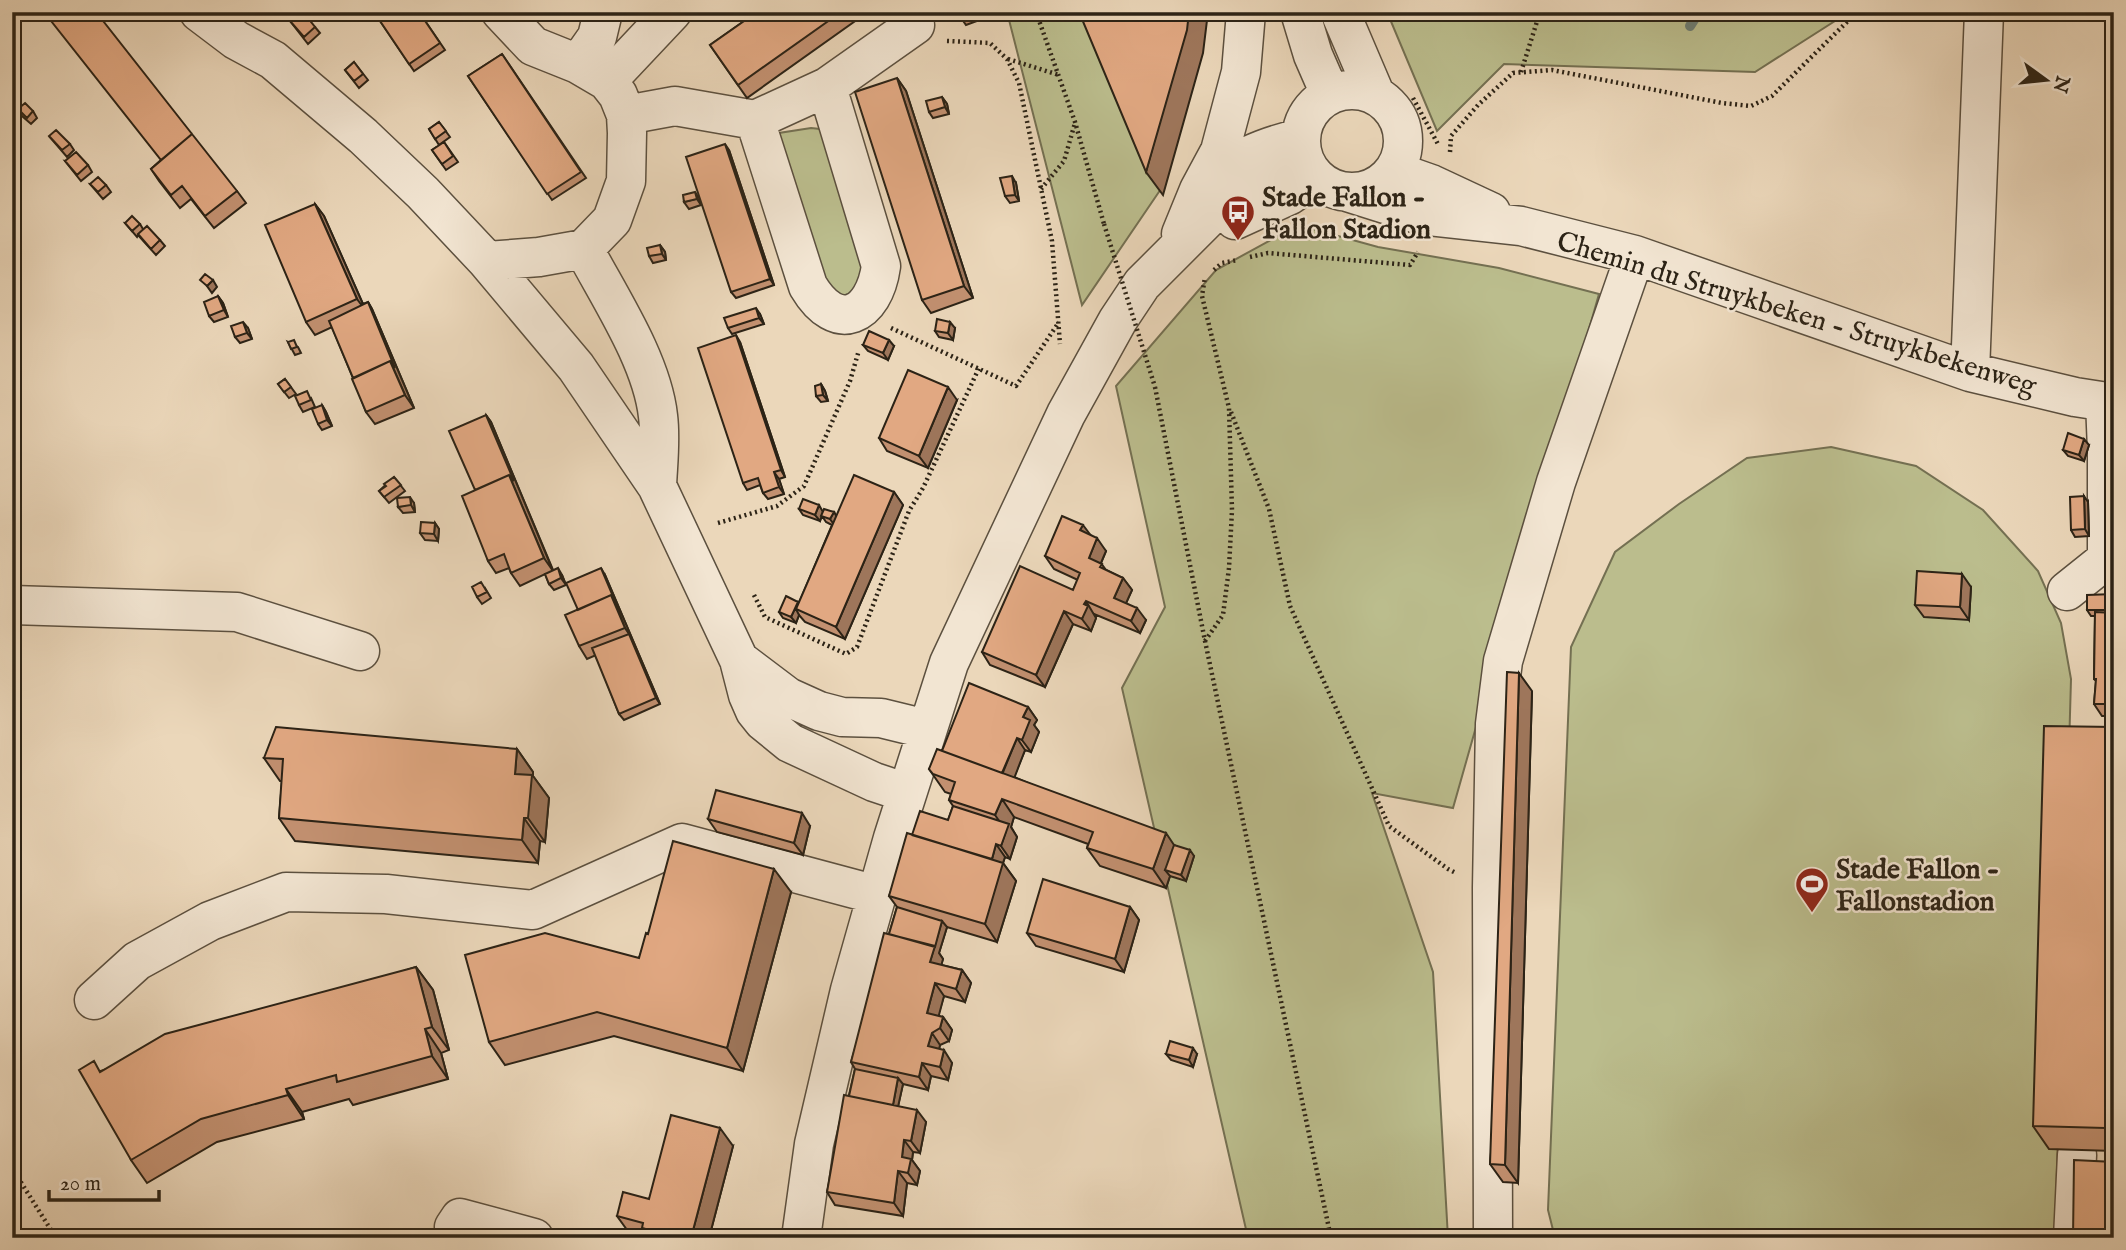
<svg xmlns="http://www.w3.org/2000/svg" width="2126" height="1250" font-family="'IM FELL English',serif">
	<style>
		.green { fill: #bbbd8d; stroke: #747052; stroke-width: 2 }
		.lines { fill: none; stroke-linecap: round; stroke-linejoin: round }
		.stream { stroke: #6d7d74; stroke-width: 10 }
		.minor-casing { stroke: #5c503f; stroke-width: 41 }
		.path { stroke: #2c2316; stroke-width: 4.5; stroke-dasharray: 2 3.5; stroke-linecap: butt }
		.minor { stroke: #f2e5d2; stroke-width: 38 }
		.path-bridge { stroke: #2c2316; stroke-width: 4.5; stroke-dasharray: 2 3.5; stroke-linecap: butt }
		.wall { fill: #c29070; stroke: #2c2316; stroke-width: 2 }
		.shaded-wall { fill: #9e765b; stroke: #2c2316; stroke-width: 2 }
		.building { fill: #e1a882; stroke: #2c2316; stroke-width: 2 }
		.labels { text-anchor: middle; stroke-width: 5; stroke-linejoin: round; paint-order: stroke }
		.poi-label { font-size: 28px; font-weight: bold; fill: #2c2316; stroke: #f2e5d2; text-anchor: start }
		.street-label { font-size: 28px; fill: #2c2316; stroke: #f2e5d2 }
	</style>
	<rect width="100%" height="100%" fill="#ebd7ba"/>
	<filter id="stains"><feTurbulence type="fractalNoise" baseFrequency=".00286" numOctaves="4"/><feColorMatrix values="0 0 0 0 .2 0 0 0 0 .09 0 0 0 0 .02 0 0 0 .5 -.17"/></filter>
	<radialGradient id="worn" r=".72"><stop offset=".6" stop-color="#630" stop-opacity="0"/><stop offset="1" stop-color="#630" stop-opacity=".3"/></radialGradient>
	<path class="green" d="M1007 12H1083L1165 183 1082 305Z
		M1387 12H1849L1755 72 1504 64 1437 131Z
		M811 128 820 129 843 166 866 290 833 298 774 145 779 133Z
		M1298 225 1378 247 1499 268 1599 294 1453 808 1372 793 1433 972 1448 1238H1248L1122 688 1165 607 1116 386 1216 270Z
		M1831 447 1916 466 1983 510 2038 571 2061 623 2071 679 2055 1238H1555L1548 1210 1571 647 1615 552 1679 504 1747 458Z"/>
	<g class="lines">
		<path class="stream" d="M1690 26 1699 12"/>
		<g class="minor-casing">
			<path id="minor" d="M199 12 236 40 273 60 363 136 423 193 487 261 576 367 657 486 739 660 748 695 755 711 763 721 790 743 874 782 907 793
				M501 12 533 46 578 64 607 81
				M1300 12 1313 55 1330 94
				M1340 12 1375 94
				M578 64 597 37 603 12
				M827 87 881 266C874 316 837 335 808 286L755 120Z
				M827 87 915 25 910 12
				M1301 141a51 51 0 1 1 102 0a51 51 0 1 1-102 0Z
				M626 115 675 106 755 120
				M1394 171 1431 184 1491 212
				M1204 185C1235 159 1262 147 1301 138
				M1347 192 1420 215 1521 226 1635 255 1970 372 2075 397 2114 403
				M1235 220 1290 195 1316 177
				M1181 234 1199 190 1220 151 1241 72 1246 12
				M584 249C610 298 652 361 658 416 661 439 658 463 657 486
				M487 261 539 257 584 249 612 220 626 181 627 133 626 115 618 95 607 81 672 12
				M1970 372 1984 12
				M2067 591 2107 559V450L2105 402
				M12 605 237 612 360 651
				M739 660 788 697 819 711 842 717 881 718 926 729
				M94 1000 137 961 210 921 286 892 386 894 533 910 682 843 877 895
				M454 1227 460 1218 534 1238
				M801 1238 814 1144 850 990 893 838 949 663 1066 414 1118 320 1142 284 1224 202 1303 155
				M1493 1238 1492 888 1495 724 1503 661 1556 482 1635 255
				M2073 1238 2077 1155"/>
		</g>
		<path class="path" d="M1036 12 1075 122 1104 224
			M947 41 990 43 1007 59 1019 83 1052 241 1060 344
			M1008 59 1059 75
			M1521 72 1540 12
			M1413 98 1439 146
			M1450 152 1451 136 1478 105 1513 73 1552 70 1722 103 1751 106 1772 96 1857 12
			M1041 189 1064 161 1075 123
			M1250 257 1268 253 1410 265 1418 252
			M1214 270 1222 263 1238 260
			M891 328 1016 386 1059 322
			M1155 387 1205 641 1331 1238
			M1231 412 1269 509 1290 606 1389 826 1448 869 1456 873
			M718 523 777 506 804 486 850 381 859 350
			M754 595 765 617 846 654 857 647 909 511 923 488 979 368
			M1205 641 1223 615 1229 568 1232 510 1229 408 1202 296 1205 277
			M12 1168 56 1238"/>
		<use href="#minor" class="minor"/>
		<path class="path-bridge" d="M1104 224 1155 387"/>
	</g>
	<path class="wall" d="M374 12H419L445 50 414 71Z
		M757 12H853L858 19 747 98 710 45Z
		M957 12H995L996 14 966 25Z
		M290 21 315 27 320 33 308 44Z
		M502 54 586 178 552 200 468 76Z
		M354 62 368 80 359 88 345 70Z
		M897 78 906 91 973 298 931 313 922 300Z
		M942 97 947 104 949 114 933 118 929 112Z
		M18 109 33 111 37 118 31 124 22 116Z
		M439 122 450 137 439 145 429 129Z
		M49 136 70 144 74 150 67 157Z
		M444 142 458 162 446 170 432 150Z
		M729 150 774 285 736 298 731 292Z
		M161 160 237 191 246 203 214 228 191 199 180 208 159 181 151 169Z
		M65 161 88 165 92 172 81 181Z
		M1016 183 1019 201 1010 203 1005 196Z
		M90 184 106 185 111 192 103 199Z
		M699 198 701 205 689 209 684 202Z
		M315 204 324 216 363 304 368 302 372 309 414 408 375 424 366 412 353 378 332 327 315 335 306 322Z
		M125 223 140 224 143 229 160 240 165 246 156 255 138 235 137 237Z
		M660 245 665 252 666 260 653 263 649 256Z
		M218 296 223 303 228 317 214 322 209 316Z
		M760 314 764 324 732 334 728 328Z
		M248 328 252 339 240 343 235 337Z
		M955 328 953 340 939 337 935 331Z
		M288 342 298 347 301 353 295 355Z
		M740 342 785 477 779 479 784 494 768 499 763 493 760 485 747 490 743 483Z
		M863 345 894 346 888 360 868 351Z
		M285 379 296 394 289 398 278 384Z
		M821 384 825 391 828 401 821 402 816 396Z
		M311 398 315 407 303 412 299 405Z
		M957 400 928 468 887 451 879 438Z
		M322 405 326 412 332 426 322 430 318 424Z
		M486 415 491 422 553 570 562 575 566 585 554 590 549 584 545 574 520 586 511 573 509 568 496 573 488 561 475 490Z
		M2089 445 2084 461 2068 456 2063 450Z
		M394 477 405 491 389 503 379 491Z
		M894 492 903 505 845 639 805 622 799 615 796 623 783 618 779 612 798 602 799 603 832 525 826 522 822 516 820 521 803 515 799 509 834 512 836 516Z
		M2088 502 2089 536 2075 537 2071 530Z
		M414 503 415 512 403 513 398 507Z
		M435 523 439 529 438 541 425 540 420 533Z
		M1090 535 1106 551 1101 563 1106 570 1123 578 1132 590 1126 603 1146 620 1140 633 1094 614 1096 618 1091 631 1073 624 1045 687 990 665 982 652 1073 590 1078 580 1054 569 1045 556Z
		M605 575 660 704 624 720 619 714 596 655 587 659 579 646Z
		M2114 575V716H2102L2094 704 2096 681 2094 679 2095 616H2091L2087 610 2108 594 2106 591Z
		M1971 587 1969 620 1924 617 1915 605Z
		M485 588 491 598 482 604 477 597Z
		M1532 691 1518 1183 1503 1182 1490 1164Z
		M1028 707 1037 720 1034 725 1039 732 1031 752 1025 750 1014 777 1174 845 1194 856 1186 881 1170 876 1166 888 1100 866 1087 848 1088 844 1014 817 1011 827 1017 837 1010 859 1005 857 1003 863 1016 881 997 942 947 927 939 953 943 959 941 965 962 970 971 983 965 1002 944 996 938 1016 943 1017 952 1030 949 1041 940 1045 939 1049 952 1063 948 1080 931 1076 928 1090 903 1084 898 1106 926 1122 920 1153 913 1152 912 1160 920 1171 917 1185 907 1183 903 1216 835 1205 827 1192 855 1069 851 1062 897 907 889 896 912 835 948 820 953 806 949 800 951 794 945 792 929 769 942 751Z
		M2114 727V1151L2049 1149 2033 1126Z
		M517 749 533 772V776L549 798 545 842 540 841 538 863 295 841 279 818 282 781H280L264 758Z
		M708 819 810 826 803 855 717 832Z
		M791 892 743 1071 614 1036 505 1065 489 1042 639 958 648 934Z
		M1130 907 1139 920 1124 972 1036 946 1027 933Z
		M416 967 433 990 449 1050 441 1053 448 1079 353 1105 349 1099 302 1112 304 1119 217 1142 147 1183 131 1160 101 1071Z
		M1166 1054H1197L1193 1067 1171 1060Z
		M733 1146 709 1238H642L630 1234 617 1216 649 1199Z"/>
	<path class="shaded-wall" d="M1189 12H1208L1203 53 1163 195 1146 172Z
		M897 78 906 91 973 298 964 286Z
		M942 97 947 104 949 114 945 107Z
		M725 144 729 150 774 285 770 279Z
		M1012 176 1016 183 1019 201 1015 195Z
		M695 192 699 198 701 205 697 199Z
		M315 204 324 216 366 311 357 299Z
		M660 245 665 252 666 260 662 254Z
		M213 280 217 287 212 293 207 286Z
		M218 296 223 303 228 317 224 310Z
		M368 302 372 309 414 408 405 395 390 361Z
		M756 308 760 314 764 324 759 318Z
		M243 322 248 328 252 339 247 333Z
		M950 322 955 328 953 340 948 333Z
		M736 335 740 342 785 477 781 470Z
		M889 340 894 346 888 360 883 353Z
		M821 384 825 391 828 401 823 395Z
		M948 387 957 400 928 468 919 456Z
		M322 405 326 412 332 426 327 420Z
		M486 415 491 422 553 571 544 558 509 475Z
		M2084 439 2089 445 2084 461 2079 455Z
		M774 472 779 479 784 494 779 487Z
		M894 492 903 505 845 639 836 627Z
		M2084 496 2088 502 2089 536 2085 529Z
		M410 497 414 503 415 512 411 505Z
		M819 505 823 512 820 521 815 515Z
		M834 512 838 519 835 526 830 519Z
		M435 523 439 529 438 541 434 534Z
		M1083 525 1092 537 1080 530Z
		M1097 538 1106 551 1098 570 1089 558Z
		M558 568 562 575 566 585 561 578Z
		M601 568 605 575 660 704 656 698 629 634 625 628Z
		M1962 574 1971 587 1969 620 1960 607Z
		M1123 578 1132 590 1123 610 1114 598Z
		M1086 601 1096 618 1091 631 1082 619Z
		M798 602 802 608 796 609 799 615 796 623 791 617Z
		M1137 608 1146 620 1140 633 1131 621Z
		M1064 611 1073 624 1045 687 1036 675Z
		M1519 673 1532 691 1518 1183 1505 1165Z
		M2110 680 2114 685V708L2111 704 2109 686Z
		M1028 707 1037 720 1034 725 1039 732 1031 752 1022 740 1023 717Z
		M1017 738 1025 750 1010 789 1001 777Z
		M517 749 533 772V776L549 798 545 842 528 818 515 774Z
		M2114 778V1140L2105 1128Z
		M1002 799 1014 817 1011 827 1017 837 1010 859 1001 846 1006 831 995 815Z
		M802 813 810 826 803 855 794 843Z
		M524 818 540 841 538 863 522 840Z
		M1166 833 1178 851 1165 870 1170 876 1166 888 1153 869Z
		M996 844 1005 857 1003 863 1016 881 997 942 985 924 991 863Z
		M1190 850 1194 856 1186 881 1181 875Z
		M774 869 791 892 743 1071 727 1048Z
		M1130 907 1139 920 1124 972 1115 959Z
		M942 921 947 927 939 953 943 959 939 974 930 962Z
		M416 967 433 990 449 1050 432 1027Z
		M962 970 971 983 965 1002 956 989Z
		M935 983 944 996 936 1026 927 1013Z
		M943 1017 952 1030 949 1041 940 1028Z
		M425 1029 441 1053 448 1079 432 1056Z
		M932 1033 940 1045 937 1059 928 1046Z
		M1193 1048 1197 1054 1193 1067 1189 1060Z
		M944 1050 952 1063 948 1080 940 1067Z
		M922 1063 931 1076 928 1090 919 1077Z
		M898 1078 903 1084 896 1116 892 1110Z
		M286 1089 302 1112 304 1119 288 1095Z
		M917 1110 926 1122 920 1153 911 1141Z
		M720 1128 733 1146 709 1238H691Z
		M904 1140 913 1152 912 1160 920 1171 917 1185 908 1173 902 1157Z
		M898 1171 907 1183 903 1216 894 1203Z"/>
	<path class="building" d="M44 12H96L192 134 161 160Z
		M299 12H303L315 27 304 37 290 21Z
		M374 12H419L440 43 409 64Z
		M757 12H841L738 85 710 45Z
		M1079 12H1189L1187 30 1146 172Z
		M502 54 581 172 547 194 468 76Z
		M354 62 363 74 354 81 345 70Z
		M897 78 964 286 922 300 855 92Z
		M942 97 945 107 929 112 926 101Z
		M25 103 33 111 27 118 18 109Z
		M439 122 446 131 435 139 429 129Z
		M56 130 70 144 62 150 49 136Z
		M192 134 237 191 205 216 182 186 171 195 151 169Z
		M444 142 453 156 442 164 432 150Z
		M725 144 770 279 731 292 686 157Z
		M76 152 88 165 77 175 65 161Z
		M1012 176 1015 195 1005 196 1000 178Z
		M98 177 106 185 98 192 90 184Z
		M695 192 697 199 684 202 683 195Z
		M315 204 357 299 306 322 265 225Z
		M132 216 140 224 132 231 125 223Z
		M147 226 160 240 151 249 138 234Z
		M660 245 662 254 649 256 647 248Z
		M205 274 213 280 207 286 200 280Z
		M218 296 224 310 209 316 204 302Z
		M368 302 395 368 390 361 353 378 329 321Z
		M756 308 759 318 728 328 724 318Z
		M937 319 950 322 948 333 935 331Z
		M243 322 247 333 235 337 231 326Z
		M869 331 889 340 883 353 863 345Z
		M736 335 781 470 774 472 779 487 763 493 758 478 743 483 698 348Z
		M294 340 297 347 291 349 288 342Z
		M390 361 405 395 366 412 352 379Z
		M908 370 948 387 919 456 879 438Z
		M285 379 291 387 284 392 278 384Z
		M821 384 823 395 816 396 815 386Z
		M307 391 311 400 299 405 295 396Z
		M322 405 327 420 318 424 312 409Z
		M486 415 514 481 509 475 475 490 449 431Z
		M2068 433 2084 439 2079 455 2063 450Z
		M509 475 544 558 511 573 504 554 488 561 462 496Z
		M854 475 894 492 836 627 796 609Z
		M394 477 401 485 384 497 379 491 386 486 384 484Z
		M2084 496 2085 529 2071 530 2070 497Z
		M410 497 411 505 398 507 397 498Z
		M803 499 819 505 815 515 799 509Z
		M824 509 834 512 830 519 821 516Z
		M1062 516 1083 525 1080 530 1097 538 1089 558 1102 564 1100 567 1123 578 1114 598 1137 608 1131 621 1086 601 1084 604 1088 606 1082 619 1064 611 1036 675 982 652 1020 566 1073 590 1080 573 1045 556Z
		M421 522 435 523 434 534 420 533Z
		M558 568 561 578 549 584 545 574Z
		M601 568 615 601 611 595 578 610 566 583Z
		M1917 571 1962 574 1960 607 1915 605Z
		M2107 575H2114V591H2106Z
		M481 582 487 592 477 597 472 587Z
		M2114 594V610H2087V595Z
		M611 595 625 628 579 646 565 615Z
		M786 596 798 602 791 617 779 612Z
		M2095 612 2114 613V679L2110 680 2109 686H2111V704H2094L2096 679H2094Z
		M629 634 656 698 619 714 592 648Z
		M1507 672 1519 673 1505 1165 1490 1164Z
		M969 683 1028 707 1023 717 1030 720 1022 740 1017 738 1002 773 942 751Z
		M2044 726 2114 727V778L2105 1128 2033 1126Z
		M276 727 517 749 515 774 532 775 528 818H524L522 840 279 818 283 759 264 758Z
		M937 749 1166 833 1153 869 1087 848 1093 832 1002 799 995 815 949 800 955 782 933 774 929 769Z
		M716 790 802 813 794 843 708 819Z
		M953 806 1009 824 1001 846 996 844 992 859 912 835 920 811 948 820Z
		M907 833 1003 863 985 924 889 896Z
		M673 841 774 869 727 1048 597 1012 489 1042 465 955 545 933 639 958 646 933 648 934Z
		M1174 845 1190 850 1181 875 1165 870Z
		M1043 879 1130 907 1115 959 1027 933Z
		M897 907 942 921 935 947 889 934Z
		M884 933 935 946 930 962 962 970 956 989 935 983 927 1013 943 1017 940 1028 932 1033 928 1046 944 1050 940 1067 922 1063 919 1077 851 1062Z
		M416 967 432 1027 425 1029 432 1056 337 1082 336 1075 286 1089 288 1095 201 1119 131 1160 79 1070 94 1061 100 1072 165 1034Z
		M1170 1041 1193 1048 1189 1060 1166 1054Z
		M855 1069 898 1078 893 1105 849 1096Z
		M844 1095 917 1110 911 1141 904 1140 902 1157 911 1159 908 1173 898 1171 894 1203 827 1192Z
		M671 1115 720 1128 691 1238H679L642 1228 643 1223 617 1216 623 1192 649 1199Z
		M2074 1160 2114 1162V1238H2073Z"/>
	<defs>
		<g id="bus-pin" transform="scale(1.75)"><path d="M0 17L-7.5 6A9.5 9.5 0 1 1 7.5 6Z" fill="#8f2418" stroke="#f2e5d2"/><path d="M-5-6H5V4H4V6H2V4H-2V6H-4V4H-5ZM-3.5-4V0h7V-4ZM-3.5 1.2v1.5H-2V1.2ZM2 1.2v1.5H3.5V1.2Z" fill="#fff"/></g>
		<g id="stadium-pin" transform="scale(1.75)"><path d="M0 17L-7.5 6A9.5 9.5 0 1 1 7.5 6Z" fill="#8f2418" stroke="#f2e5d2"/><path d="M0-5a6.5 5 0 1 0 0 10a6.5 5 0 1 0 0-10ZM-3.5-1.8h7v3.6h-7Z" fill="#fff"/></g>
	</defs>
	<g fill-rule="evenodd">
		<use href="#bus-pin" x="1238" y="212"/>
		<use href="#stadium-pin" x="1812" y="884"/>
	</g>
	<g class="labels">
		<g class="poi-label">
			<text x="1262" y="206">Stade Fallon -<tspan x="1262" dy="32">Fallon Stadion</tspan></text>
			<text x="1836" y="878">Stade Fallon -<tspan x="1836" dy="32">Fallonstadion</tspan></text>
		</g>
		<g class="street-label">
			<text transform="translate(1797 312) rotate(17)" y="10">Chemin du Struykbeken - Struykbekenweg</text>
		</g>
	</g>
	<rect width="2126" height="1250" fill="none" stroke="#ebd7ba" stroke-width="42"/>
	<rect x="14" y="14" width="2098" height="1222" fill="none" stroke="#2c2316" stroke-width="3.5"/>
	<rect x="21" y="21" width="2084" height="1208" fill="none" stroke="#2c2316" stroke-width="2"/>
	<g transform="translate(2046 80) rotate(105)" stroke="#f2e5d2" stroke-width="5" paint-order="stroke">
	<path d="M0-5L12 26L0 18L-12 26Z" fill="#2c2316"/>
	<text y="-10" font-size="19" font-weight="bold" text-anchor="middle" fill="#2c2316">N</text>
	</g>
	<path d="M49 1190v10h110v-10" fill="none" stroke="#2c2316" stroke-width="3.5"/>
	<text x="60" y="1190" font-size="21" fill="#2c2316" stroke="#f2e5d2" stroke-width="5" paint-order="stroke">20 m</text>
	<rect width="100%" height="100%" filter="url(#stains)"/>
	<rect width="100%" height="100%" fill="url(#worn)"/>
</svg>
